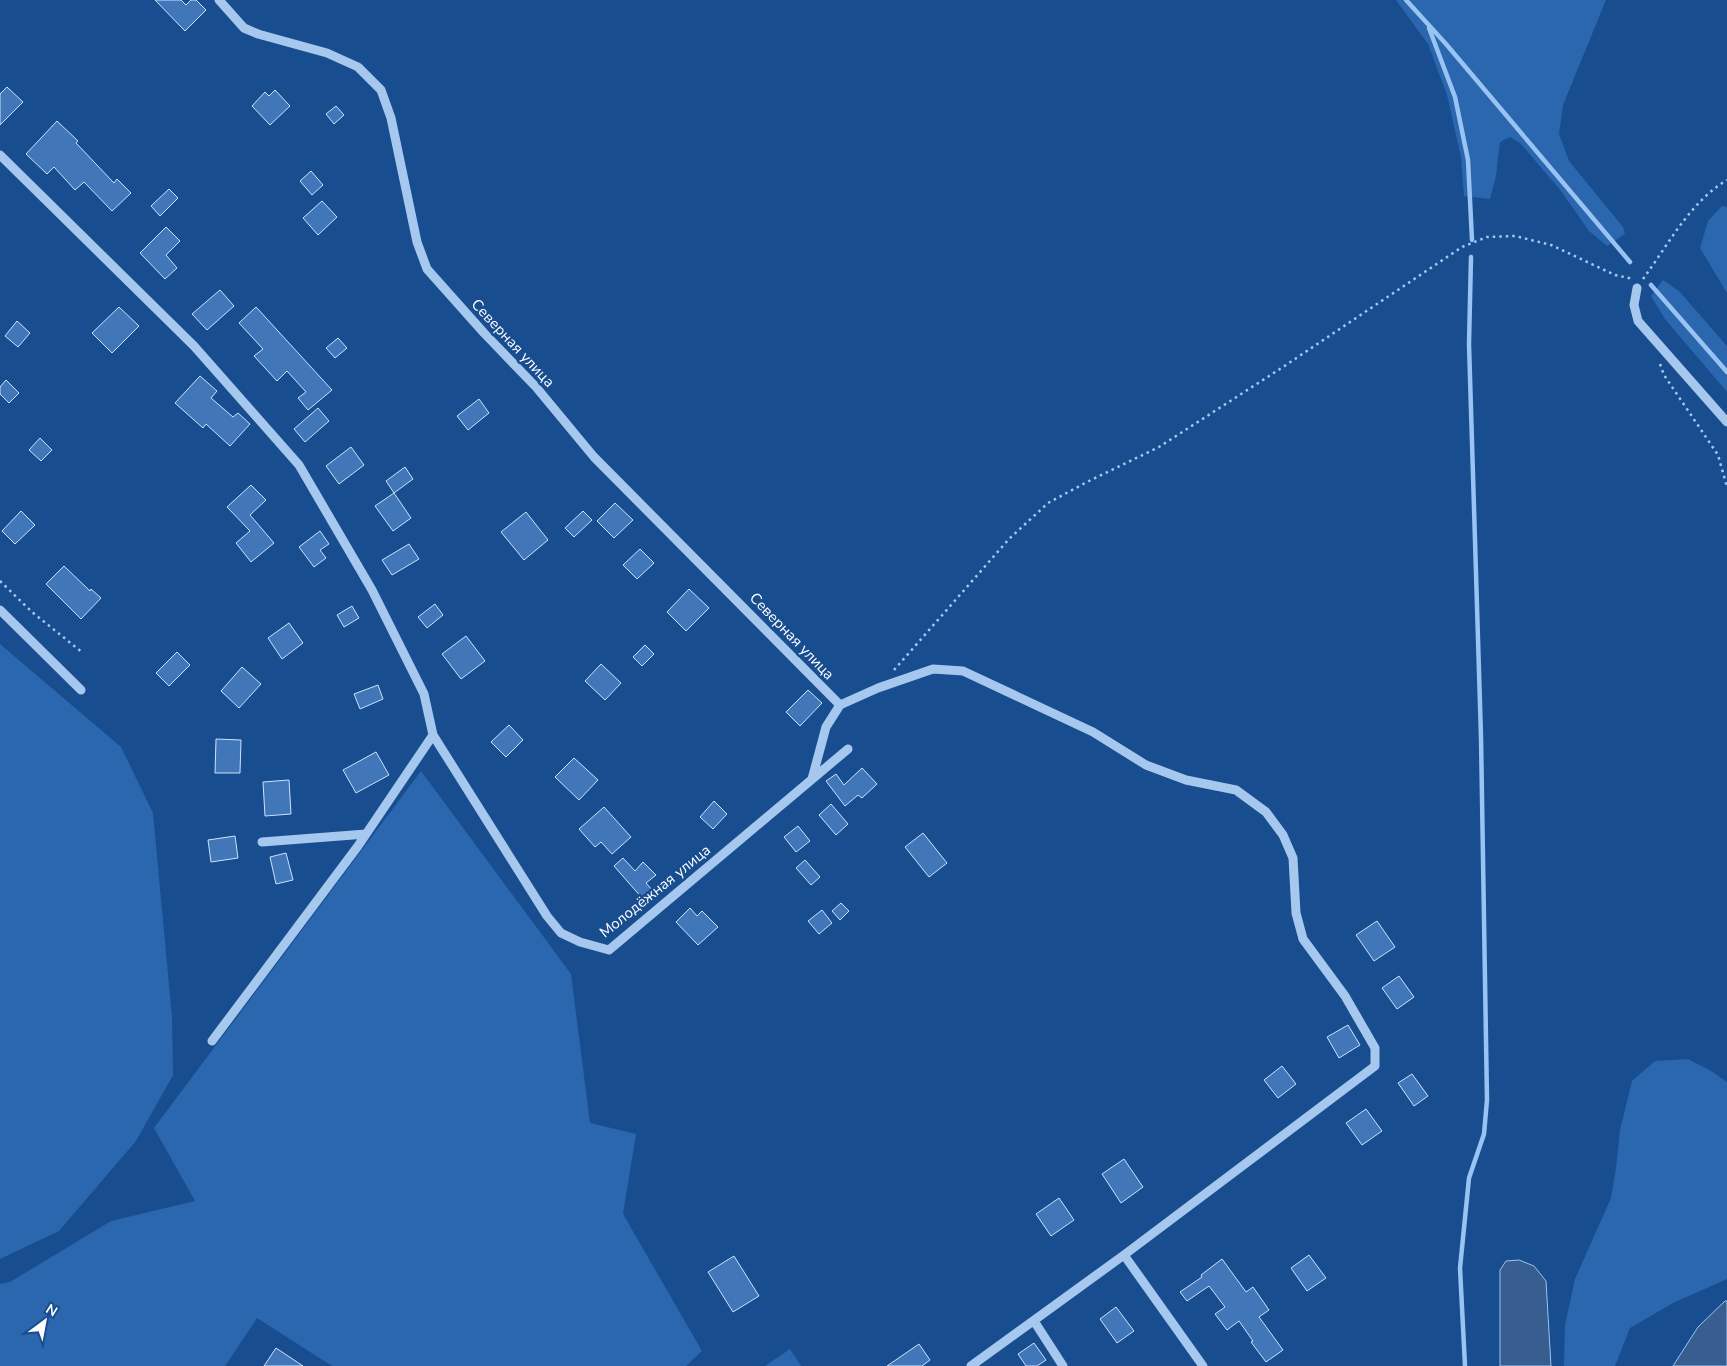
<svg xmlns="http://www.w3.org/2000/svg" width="1727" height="1366" font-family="'Nunito Sans',sans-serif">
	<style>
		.green { fill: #2b67ae }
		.water { fill: #375e8e; stroke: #98c3f2 }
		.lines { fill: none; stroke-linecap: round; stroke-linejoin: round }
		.stream { stroke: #98c3f2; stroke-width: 4.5 }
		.building { fill: #4177b8; stroke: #cce2fb }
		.path { stroke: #a6c8ef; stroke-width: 2.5; stroke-dasharray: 2.5 4; stroke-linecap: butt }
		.minor { stroke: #a6c8ef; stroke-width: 9 }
		.labels { text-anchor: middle; stroke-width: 5; stroke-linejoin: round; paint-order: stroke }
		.street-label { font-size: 15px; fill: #fff; stroke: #184d90 }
	</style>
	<rect width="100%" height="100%" fill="#184d90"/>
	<path class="green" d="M1396 0H1606L1563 105 1559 134 1569 161 1623 227 1625 234 1607 246 1589 231 1561 191 1521 144 1510 137 1500 142 1496 176 1490 199 1464 196 1461 157 1447 95 1428 44Z
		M1722 206 1727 207V293L1700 248 1708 221Z
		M1663 280 1679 291 1727 346V392L1665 319 1651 296Z
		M0 644 121 747 153 813 172 1017 173 1075 136 1141 59 1231 0 1259Z
		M421 771 571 974 590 1123 636 1134 623 1214 702 1351 686 1366H332L257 1318 225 1366H0V1284L10 1282 111 1221 195 1201 154 1128Z
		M1688 1059 1711 1071 1727 1082V1279L1673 1303 1630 1328 1615 1366H1564L1565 1325 1575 1279 1611 1198 1616 1168 1620 1130 1632 1081 1655 1061Z
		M790 1349 801 1366H765Z"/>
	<path class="water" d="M1519 1260 1534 1266 1546 1281 1551 1366H1500V1270L1506 1261Z
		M1725 1301H1727V1366H1673L1698 1327Z"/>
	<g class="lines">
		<path class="stream" d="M1406 0 1446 44 1630 262
			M1429 28 1455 97 1468 160 1472 240
			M1651 285 1727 372
			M1465 1366 1460 1268 1469 1178 1484 1134 1487 1100 1481 737 1469 344 1471 257"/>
	</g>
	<path class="building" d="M155 0H181L186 5 191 0H196L206 10 185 31Z
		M7 87 23 102 0 125V94Z
		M275 90 290 106 270 125 252 106 265 92 269 96Z
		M336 106 344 115 334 124 326 114Z
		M57 121 78 141 76 143 114 183 117 179 131 193 112 211 84 182 75 190 54 167 47 174 26 154Z
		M311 171 323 185 312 195 300 181Z
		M169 189 178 198 160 216 151 206Z
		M322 201 337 217 318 235 303 218Z
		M166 227 180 241 166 255 177 268 165 279 140 253Z
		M220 290 234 306 207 330 192 314Z
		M119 307 139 326 112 353 92 333Z
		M256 307 332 390 308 410 298 398 306 392 287 371 277 381 254 356 263 349 239 323Z
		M17 321 30 333 18 347 5 336Z
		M338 338 347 348 335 358 326 348Z
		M200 376 217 391 211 398 233 417 238 413 250 424 230 446 206 424 203 428 175 403Z
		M6 380 19 393 9 403 0 394V387Z
		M479 399 489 413 468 430 457 416Z
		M318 408 329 421 305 442 294 429Z
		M40 438 52 450 41 461 29 450Z
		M351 447 364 465 339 484 326 466Z
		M405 467 413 479 394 493 386 481Z
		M251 485 266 500 250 515 274 543 251 562 236 543 250 531 227 507Z
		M394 493 411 518 393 531 375 506Z
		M615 503 633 520 614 538 597 521Z
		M21 511 35 525 15 544 2 531Z
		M583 511 592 520 574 537 565 528Z
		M526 512 548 540 524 560 501 532Z
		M320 531 329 544 320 550 326 558 314 567 299 547Z
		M409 544 419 559 392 575 382 560Z
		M640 549 654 563 637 579 623 565Z
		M64 566 90 591 91 589 101 598 81 619 46 584Z
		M689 589 709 608 686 631 667 612Z
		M435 604 443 615 427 628 418 617Z
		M352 606 359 618 344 627 337 615Z
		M289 623 303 643 282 659 268 638Z
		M466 636 485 661 461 679 442 654Z
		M645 645 654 654 642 666 633 657Z
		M177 652 190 665 169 686 156 673Z
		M601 664 621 683 605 700 585 681Z
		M242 667 261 684 239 708 221 691Z
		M378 685 383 699 360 709 354 694Z
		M808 690 822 703 800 726 786 712Z
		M509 725 523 740 506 757 491 742Z
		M216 739 241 740 240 773H215Z
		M376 752 389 775 356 793 343 770Z
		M574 758 598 780 579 800 555 777Z
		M862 768 877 784 862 798 858 795 845 806 826 781 836 774 844 785Z
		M289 780 291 814 265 816 263 782Z
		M714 801 727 814 713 829 700 817Z
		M831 804 848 824 836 835 819 815Z
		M604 807 631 837 612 854 601 842 595 847 579 829Z
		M798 826 810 841 796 852 784 837Z
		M923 833 947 863 929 877 905 847Z
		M235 836 238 858 211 862 208 840Z
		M286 853 293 880 276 884 270 857Z
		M623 858 635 871 643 862 656 875 646 883 652 890 642 898 614 866Z
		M805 860 820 877 811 885 796 868Z
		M841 903 849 911 840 920 832 911Z
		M690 908 697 916 702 911 718 927 698 945 676 922Z
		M822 910 832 923 819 934 808 921Z
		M1377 921 1395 947 1374 961 1356 935Z
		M1399 976 1414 997 1397 1009 1382 988Z
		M1348 1025 1360 1045 1339 1058 1327 1037Z
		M1282 1066 1296 1084 1278 1098 1264 1080Z
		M1412 1074 1428 1096 1414 1106 1398 1083Z
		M1366 1109 1382 1131 1362 1145 1346 1123Z
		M1124 1159 1143 1187 1121 1203 1102 1174Z
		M1059 1198 1074 1220 1051 1236 1036 1214Z
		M1309 1255 1326 1278 1307 1291 1291 1268Z
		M734 1256 759 1296 733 1312 708 1272Z
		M1222 1259 1246 1292 1253 1287 1269 1310 1259 1317 1283 1350 1266 1362 1251 1342 1253 1341 1239 1321 1227 1330 1215 1314 1225 1307 1209 1286 1187 1301 1180 1292 1202 1277 1201 1275Z
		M1116 1307 1134 1331 1117 1343 1100 1319Z
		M1034 1343 1046 1360 1037 1366H1026L1018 1354Z
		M919 1344 930 1360 922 1366H887Z
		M276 1348 303 1366H264Z"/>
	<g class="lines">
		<path class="path" d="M1643 279C1668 245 1690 202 1727 180
			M1660 364 1664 375 1718 455 1727 487
			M0 581 32 612 83 653
			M894 670 1009 539 1048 503 1087 482 1159 447 1283 367 1462 247 1487 237 1515 236 1551 245 1615 275 1629 278 1631 280"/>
		<path class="minor" d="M219 0 244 28 258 34 327 53 358 67 381 90 391 118 417 242 427 269 484 333 536 387 594 457 840 705
			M0 155 194 346 299 465 372 590 424 694 433 735 358 846 212 1041
			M1637 288 1634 305 1638 321 1727 422
			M0 610 81 690
			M433 735 547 916 561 933 580 942 609 950 848 749
			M812 779 826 727 840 705 878 688 933 669 963 671 1093 732 1146 765 1186 780 1236 790 1266 812 1283 835 1293 858 1296 913 1303 939 1345 996 1375 1048V1066L1124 1255 971 1366
			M262 842 366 834
			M1124 1255 1203 1366
			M1034 1321 1063 1366"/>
	</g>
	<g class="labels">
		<g class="street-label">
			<text transform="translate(513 343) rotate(47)" y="5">Северная улица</text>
			<text transform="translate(792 636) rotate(46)" y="5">Северная улица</text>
			<text transform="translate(655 891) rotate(-39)" y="5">Молодёжная улица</text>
		</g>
	</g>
	<g transform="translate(45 1321) rotate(32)" stroke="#184d90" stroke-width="4" paint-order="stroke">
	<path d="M0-4L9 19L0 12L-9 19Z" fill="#ffffff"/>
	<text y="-8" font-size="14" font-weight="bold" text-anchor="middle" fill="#ffffff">N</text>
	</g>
</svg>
